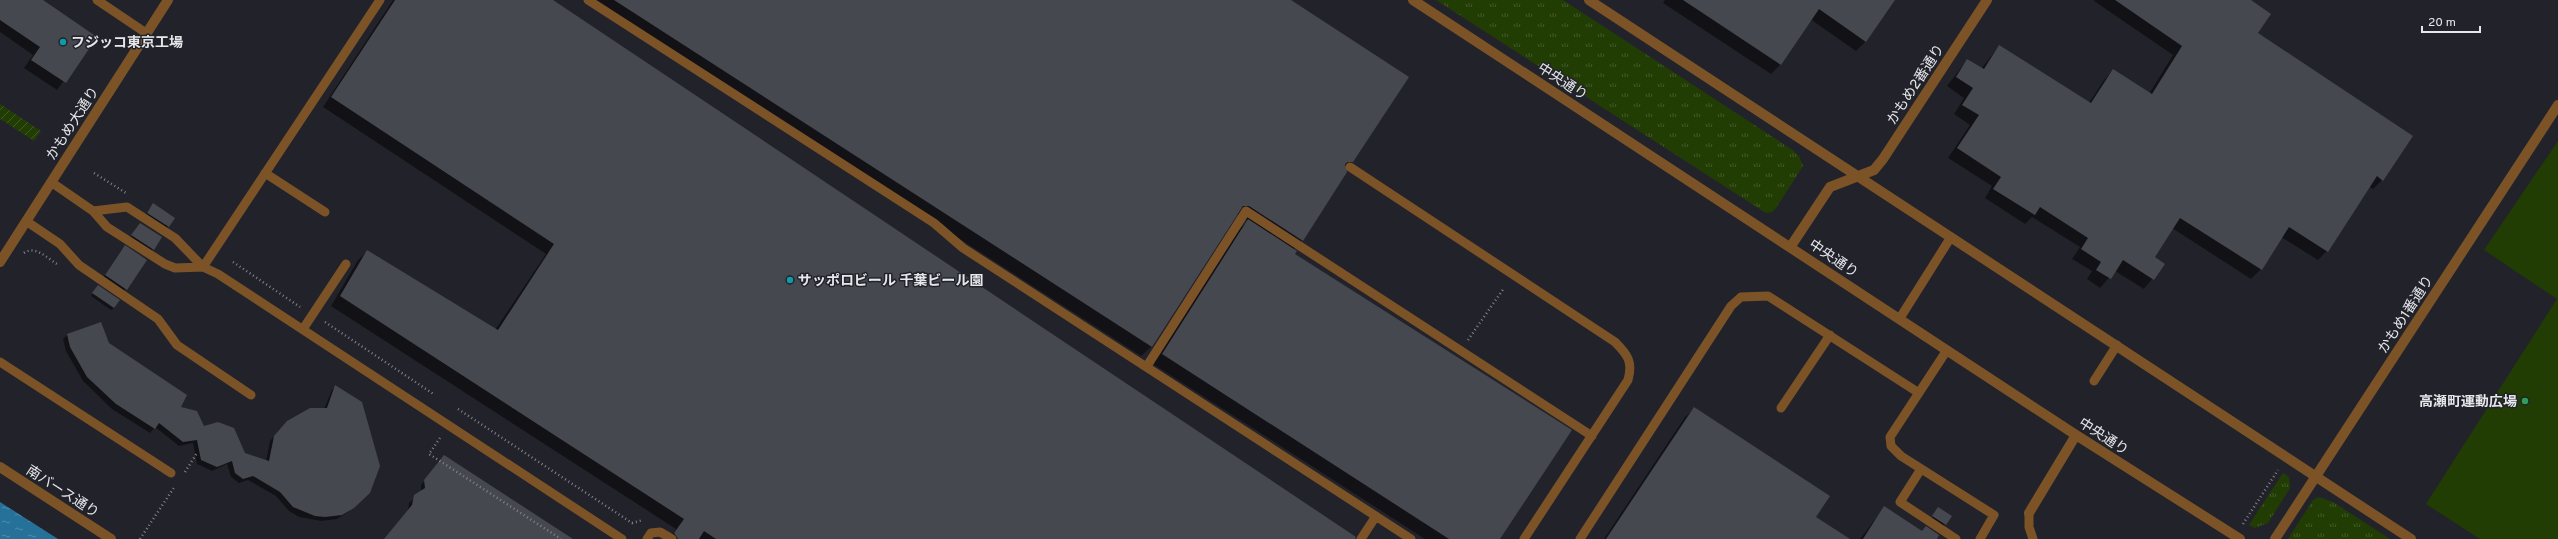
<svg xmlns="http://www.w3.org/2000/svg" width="2558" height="539" font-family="Overpass,'Noto Sans JP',sans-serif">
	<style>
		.grass { fill: url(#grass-tufts) }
		.garden { fill: url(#garden-furrows) }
		.pitch { fill: #223d03 }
		.water { fill: url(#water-ripples) }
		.shadow { fill: #0007 }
		.building { fill: #46484f }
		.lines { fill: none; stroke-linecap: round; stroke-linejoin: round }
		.path { stroke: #83848a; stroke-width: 2.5; stroke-dasharray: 1 3; stroke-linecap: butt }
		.service { stroke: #7c5327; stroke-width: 9 }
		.tertiary { stroke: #7c5327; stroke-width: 10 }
		.culture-dot { fill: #0f9aa8; stroke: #22232a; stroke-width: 1.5 }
		.leisure-dot { fill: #2e9e5b; stroke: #22232a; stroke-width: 1.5 }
		.labels { text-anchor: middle; stroke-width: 3; stroke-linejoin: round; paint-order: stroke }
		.poi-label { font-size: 14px; font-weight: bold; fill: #e5e7eb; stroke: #22232a; text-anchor: start }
		.street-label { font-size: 14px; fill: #e5e7eb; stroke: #22232a }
	</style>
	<defs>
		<pattern id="grass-tufts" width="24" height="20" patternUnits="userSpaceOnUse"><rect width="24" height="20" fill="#223d03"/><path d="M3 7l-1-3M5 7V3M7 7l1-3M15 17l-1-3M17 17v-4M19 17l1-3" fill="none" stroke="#425928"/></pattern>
		<pattern id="garden-furrows" width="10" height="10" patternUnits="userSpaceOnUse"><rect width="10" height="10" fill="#223d03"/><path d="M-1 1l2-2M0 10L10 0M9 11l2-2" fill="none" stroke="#425928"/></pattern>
		<pattern id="water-ripples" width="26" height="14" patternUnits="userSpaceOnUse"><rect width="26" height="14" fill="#257199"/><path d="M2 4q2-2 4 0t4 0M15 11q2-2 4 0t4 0" fill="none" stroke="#4f8cac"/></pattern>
	</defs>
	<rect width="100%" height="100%" fill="#22232a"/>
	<path class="grass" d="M1436 0H1563L1794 151 1799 156 1803 166 1776 208 1772 212 1766 213Z
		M2283 473 2289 477 2290 488 2268 523 2255 528 2249 525Z
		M2319 497 2333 502 2390 539H2288L2313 500Z"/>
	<path class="garden" d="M0 104 41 131 34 141 0 119Z"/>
	<path class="pitch" d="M2558 141V539H2480L2426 504 2557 299 2484 250Z"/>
	<path class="water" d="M0 502 58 539H0Z"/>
	<path class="shadow" d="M0 0H41L96 37 57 90 24 68 33 55 0 32Z
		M393 0H551L1347 539H669L676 529 331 306 358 260 368 251 495 330 546 254 323 107Z
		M590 0H1289L1353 161 1345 169 1302 240 1293 250V254L1499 539H1425L1153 364 1238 230 1248 221 1239 215H1236L1151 347 1141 356Z
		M1665 0H1894L1866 41 1856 51 1810 19 1780 65 1771 74 1663 3Z
		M2095 0H2249L2256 33 2382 180 2373 189 2369 187 2327 251 2318 260 2281 237 2261 269 2251 279 2172 228 2154 257 2164 264 2144 289 2115 271 2100 288 2087 279 2092 271 2072 259 2080 247 2032 217 2025 224 1985 198 1992 186 1948 158 1970 125 1954 114 1964 98 1947 86 1967 60 1981 69 1999 46 2089 103 2104 80 2113 71 2149 94 2173 55 2094 1Z
		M151 207 168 226 166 229 145 215Z
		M138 226 153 249 151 251 130 238Z
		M122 249 146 260 123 292 103 278Z
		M96 289 114 308 111 310 91 296Z
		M68 334 108 344 204 427 244 454 266 461 270 441 283 426 324 409 332 390 336 386 369 492 348 512 337 519 321 521 299 517 289 511 276 496 248 480 239 483 231 477 227 464 212 471 197 464 193 443 179 446 155 427 150 433 112 409 83 381 66 351 63 339Z
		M1695 408 1815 517 1848 539H1604L1685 417Z
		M440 461 571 539H386L408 510 409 503 421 492V485Z
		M1884 508 1921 532 1936 539H1860Z
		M1936 511 1950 516 1943 527 1931 519Z"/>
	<path class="building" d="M0 0H43L97 37 66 83 31 60 40 47 0 20Z
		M395 0H553L1356 537 1355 539H716L704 531 699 539H678L674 533 684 519 340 296 367 250 498 330 554 244 331 97Z
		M614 0H1291L1409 77 1353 162H1348L1345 164 1347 172 1303 241 1249 206H1243L1152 347Z
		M1683 0H1895L1866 42 1819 9 1781 65Z
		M2115 0H2251L2271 14 2258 33 2413 136 2383 181 2377 176 2328 252 2289 227 2262 270 2180 218 2155 257 2165 264 2154 280 2123 260 2111 279 2096 270 2101 262 2081 249 2088 238 2040 207 2035 215 1993 189 2001 177 1957 148 1979 115 1962 105 1973 88 1956 77 1967 59 1984 69 1999 45 2091 103 2113 69 2152 94 2182 46Z
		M153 203 175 218 169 227 147 213Z
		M1248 219 1297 251 1295 254 1572 430 1500 539H1449L1162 354Z
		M140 223 162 237 154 250 131 235Z
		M125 245 147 260 127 290 105 275Z
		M98 285 120 300 114 308 92 293Z
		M101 322 109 343 187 395 181 407 197 411 204 426 218 422 234 428 245 453 269 461 274 436 287 421 310 408H327L335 385 362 402 380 466 370 493 354 508 342 515 325 517 315 516 293 507 280 492 253 476 243 479 235 473 232 461 217 467 201 460 197 440 183 442 159 423 155 429 116 404 87 377 70 347 67 334Z
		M1694 407 1830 496 1816 517 1850 539H1606Z
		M444 455 573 539H384L412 505 414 495 425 488 424 480Z
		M1884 506 1922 531 1926 526 1939 535 1937 539H1863Z
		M1938 507 1952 516 1946 525 1932 516Z"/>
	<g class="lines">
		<path class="path" d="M94 173 126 193
			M24 253C35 245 47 258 57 264
			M233 262 300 307
			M325 322 435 395
			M1468 340 1504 288
			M458 409 632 523 643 520
			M440 438 429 454 561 539
			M185 472 197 453
			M2243 524 2278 470
			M140 539 175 486"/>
		<path class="service" d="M97 0 146 33
			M588 0 934 223 963 248 1411 539
			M1350 167 1615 342C1628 355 1633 362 1628 380L1524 539
			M265 173 325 212
			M51 182 93 211 107 227 165 264 175 268 203 267 218 274 622 539
			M93 211 127 207 175 238 203 267 380 0
			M26 221 60 244 79 265 158 319 177 345 251 395
			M1900 318 1951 237
			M303 329 346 264
			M1947 350 1890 437 1891 446 1901 456 1994 515 1980 539
			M0 362 171 473
			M1147 366 1246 211 1592 436
			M2094 381 2117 345
			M1781 408 1830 335
			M1921 469 1900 502 1956 539
			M2029 513V527L2033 539
			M647 539 651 533 660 532 672 539
			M1361 539 1376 516
			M1580 539 1731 306 1741 297 1768 296 1919 393"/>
		<path class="tertiary" d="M1413 0 2076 435 2240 539
			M1589 0 2411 539
			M1791 246 1830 187 1874 170 1883 159 1987 0
			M0 262 168 0
			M0 467 111 539
			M2029 513 2076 435
			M2275 539 2558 105"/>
	</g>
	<g class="culture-dot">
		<circle cx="63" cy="42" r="4"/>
		<circle cx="790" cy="280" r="4"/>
	</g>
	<circle class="leisure-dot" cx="2525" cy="401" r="4"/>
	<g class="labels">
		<g class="poi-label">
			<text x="71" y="47">フジッコ東京工場</text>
			<text x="798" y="285">サッポロビール 千葉ビール園</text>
			<text x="2517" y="406" text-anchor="end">高瀬町運動広場</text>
		</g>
		<g class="street-label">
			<text transform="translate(1563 81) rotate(33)" y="5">中央通り</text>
			<text transform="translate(1915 84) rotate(-57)" y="5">かもめ2番通り</text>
			<text transform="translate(72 123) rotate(-57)" y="5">かもめ大通り</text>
			<text transform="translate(1834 258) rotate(34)" y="5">中央通り</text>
			<text transform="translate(2405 314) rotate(-57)" y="5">かもめ1番通り</text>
			<text transform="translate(2104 436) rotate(33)" y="5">中央通り</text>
			<text transform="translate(63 491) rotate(33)" y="5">南バース通り</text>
		</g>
	</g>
	<path d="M2422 26v6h58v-6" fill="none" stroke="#e5e7eb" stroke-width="2"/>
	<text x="2428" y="26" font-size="12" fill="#e5e7eb" stroke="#22232a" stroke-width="3" paint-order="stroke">20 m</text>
</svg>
